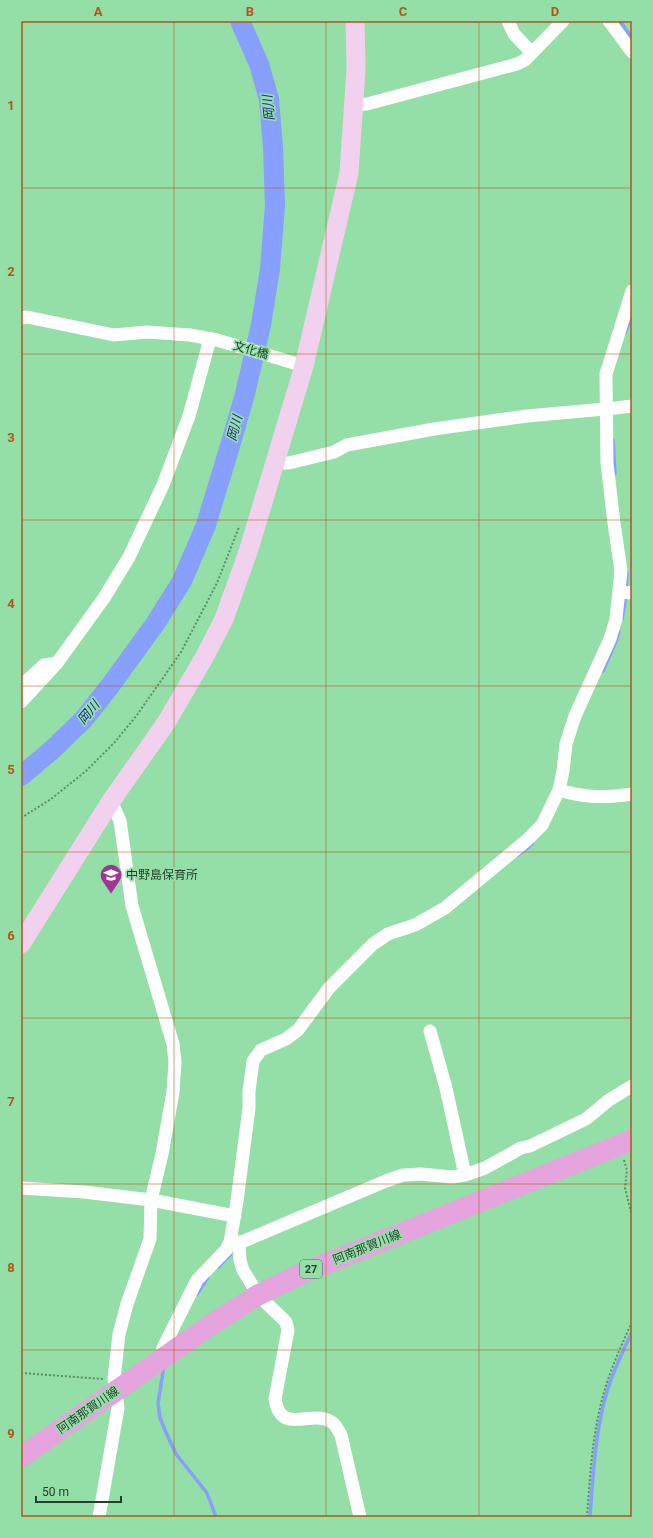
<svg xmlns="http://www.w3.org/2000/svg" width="653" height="1538" font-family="Roboto,'Noto Sans JP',sans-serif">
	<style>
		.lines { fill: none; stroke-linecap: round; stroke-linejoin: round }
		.stream { stroke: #879ffd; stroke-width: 3.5 }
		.river { stroke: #879ffd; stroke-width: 20 }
		.path { stroke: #5b8e68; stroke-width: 2; stroke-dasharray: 2 2; stroke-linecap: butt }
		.street { stroke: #fff; stroke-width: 13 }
		.secondary { stroke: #f2d1ee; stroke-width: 19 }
		.primary { stroke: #e5a4dd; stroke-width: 21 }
		.grid { fill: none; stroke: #b75314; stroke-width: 1; stroke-opacity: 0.55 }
		.labels { text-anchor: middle; stroke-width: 3.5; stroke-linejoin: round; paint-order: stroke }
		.shield { fill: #94dea7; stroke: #457050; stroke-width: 1 }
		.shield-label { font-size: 11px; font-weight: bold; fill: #23412b }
		.street-label { font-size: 12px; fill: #23412b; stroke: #94dea7 }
		.poi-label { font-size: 12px; fill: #23412b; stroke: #94dea7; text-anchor: start }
		.water-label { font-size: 13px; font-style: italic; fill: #20248e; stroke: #94dea7 }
		.neatline { fill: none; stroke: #b75314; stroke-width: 1.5 }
		.grid-label { font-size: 13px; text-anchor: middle; font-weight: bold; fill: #b75314 }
	</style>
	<rect width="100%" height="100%" fill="#94dea7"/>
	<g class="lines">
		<path class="stream" d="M620 21 632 38
			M625 333 632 316
			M613 440 615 474
			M626 589 627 573
			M622 619 626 595
			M603 671 616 641 619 632
			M518 855 532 844
			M218 1267 230 1255
			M197 1294 208 1277
			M164 1366 158 1403 160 1418 165 1430 176 1454 207 1493 216 1517
			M590 1517C593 1476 595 1434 606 1395 612 1373 622 1353 632 1332"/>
		<path class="river" d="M21 776 52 750 84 719 110 686 155 624 182 581 206 525 230 446 245 394 261 325 270 269 275 205 273 148 269 99 259 64 240 21"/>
		<path class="path" d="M21 818 51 799 86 771 114 743 137 715 181 652 217 583 239 527
			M624 1160 627 1170 625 1188 632 1216
			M21 1373 103 1379
			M587 1517C590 1477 592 1435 603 1396 610 1370 621 1346 632 1322"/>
		<path class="street" d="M508 21 514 34 532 53
			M609 21 632 52
			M354 105 367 104 517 64 525 60 563 21
			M21 318 27 317 114 335 147 332 190 335 217 340 304 366
			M276 463H289L334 452 347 445 434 429 527 416 616 408 632 406
			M620 592 632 593
			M21 686 44 665 57 663
			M21 702 57 663 104 598 129 557 163 485 189 416 210 339
			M559 790C585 798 605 798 632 794
			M430 1031 446 1088 465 1175
			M21 1188 84 1192 151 1200 235 1216
			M230 1242H239L244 1241 386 1181 403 1175 421 1174 452 1177 465 1175 485 1168 521 1148 530 1146 586 1119 609 1100 632 1086
			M239 1242 240 1260 243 1270 258 1295 286 1322 288 1330 275 1399C281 1438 315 1406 334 1424 337 1427 339 1432 341 1435L360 1517
			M161 1358 163 1348 197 1280 226 1250 230 1242 237 1201 249 1108V1091L253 1061 261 1050 286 1039 298 1030 329 988 373 944 388 934 415 925 445 908 527 840 542 825 559 790 563 771 566 744 575 716 610 639 616 619 621 571 614 523 607 463 606 374 632 291
			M99 1517 118 1408 114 1379 119 1334 127 1304 150 1239 151 1200 162 1154 173 1092 175 1062 173 1044 132 906 120 821 111 801"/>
		<path class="secondary" d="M21 944 111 801 166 723 205 656 224 619 248 552 304 366 349 173 356 69 355 21"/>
		<path class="primary" d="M21 1457 212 1324 258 1295 303 1273 632 1140"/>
	</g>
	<path class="grid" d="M174 21V1517M326 21V1517M479 21V1517M21 188H632M21 354H632M21 520H632M21 686H632M21 852H632M21 1018H632M21 1184H632M21 1350H632"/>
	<defs>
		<g id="school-pin" transform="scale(1.15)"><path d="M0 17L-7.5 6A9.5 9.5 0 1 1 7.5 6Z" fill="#a03596" stroke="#94dea7"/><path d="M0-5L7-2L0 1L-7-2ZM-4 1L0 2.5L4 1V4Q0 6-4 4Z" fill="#fff"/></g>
	</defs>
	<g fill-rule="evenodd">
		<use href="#school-pin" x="111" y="875"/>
	</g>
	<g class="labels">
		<rect class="shield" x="300" y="1260" width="22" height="18" rx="3"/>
		<g class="shield-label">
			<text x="311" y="1273">27</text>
		</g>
		<g class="street-label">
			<text transform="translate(251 350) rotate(16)" y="4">文化橋</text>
			<text transform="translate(367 1247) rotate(-22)" y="4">阿南那賀川線</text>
			<text transform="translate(88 1410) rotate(-35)" y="4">阿南那賀川線</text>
		</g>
		<g class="poi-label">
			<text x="126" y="879">中野島保育所</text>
		</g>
		<g class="water-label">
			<text transform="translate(268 108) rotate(-96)" y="5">岡川</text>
			<text transform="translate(234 428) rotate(-75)" y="5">岡川</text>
			<text transform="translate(88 712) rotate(-50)" y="5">岡川</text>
		</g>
	</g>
	<rect width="653" height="1538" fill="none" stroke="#94dea7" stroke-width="44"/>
	<path d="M36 1496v6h85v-6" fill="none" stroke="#23412b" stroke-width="2"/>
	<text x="42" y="1496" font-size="12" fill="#23412b" stroke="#94dea7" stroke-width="3" paint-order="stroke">50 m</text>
	<rect x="22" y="22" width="609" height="1494" class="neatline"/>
	<g class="grid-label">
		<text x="98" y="16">A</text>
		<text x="250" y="16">B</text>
		<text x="403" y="16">C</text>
		<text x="555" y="16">D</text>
		<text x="11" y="110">1</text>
		<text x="11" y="276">2</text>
		<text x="11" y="442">3</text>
		<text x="11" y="608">4</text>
		<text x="11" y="774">5</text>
		<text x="11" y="940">6</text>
		<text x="11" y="1106">7</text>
		<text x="11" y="1272">8</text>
		<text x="11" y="1438">9</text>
	</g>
</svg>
